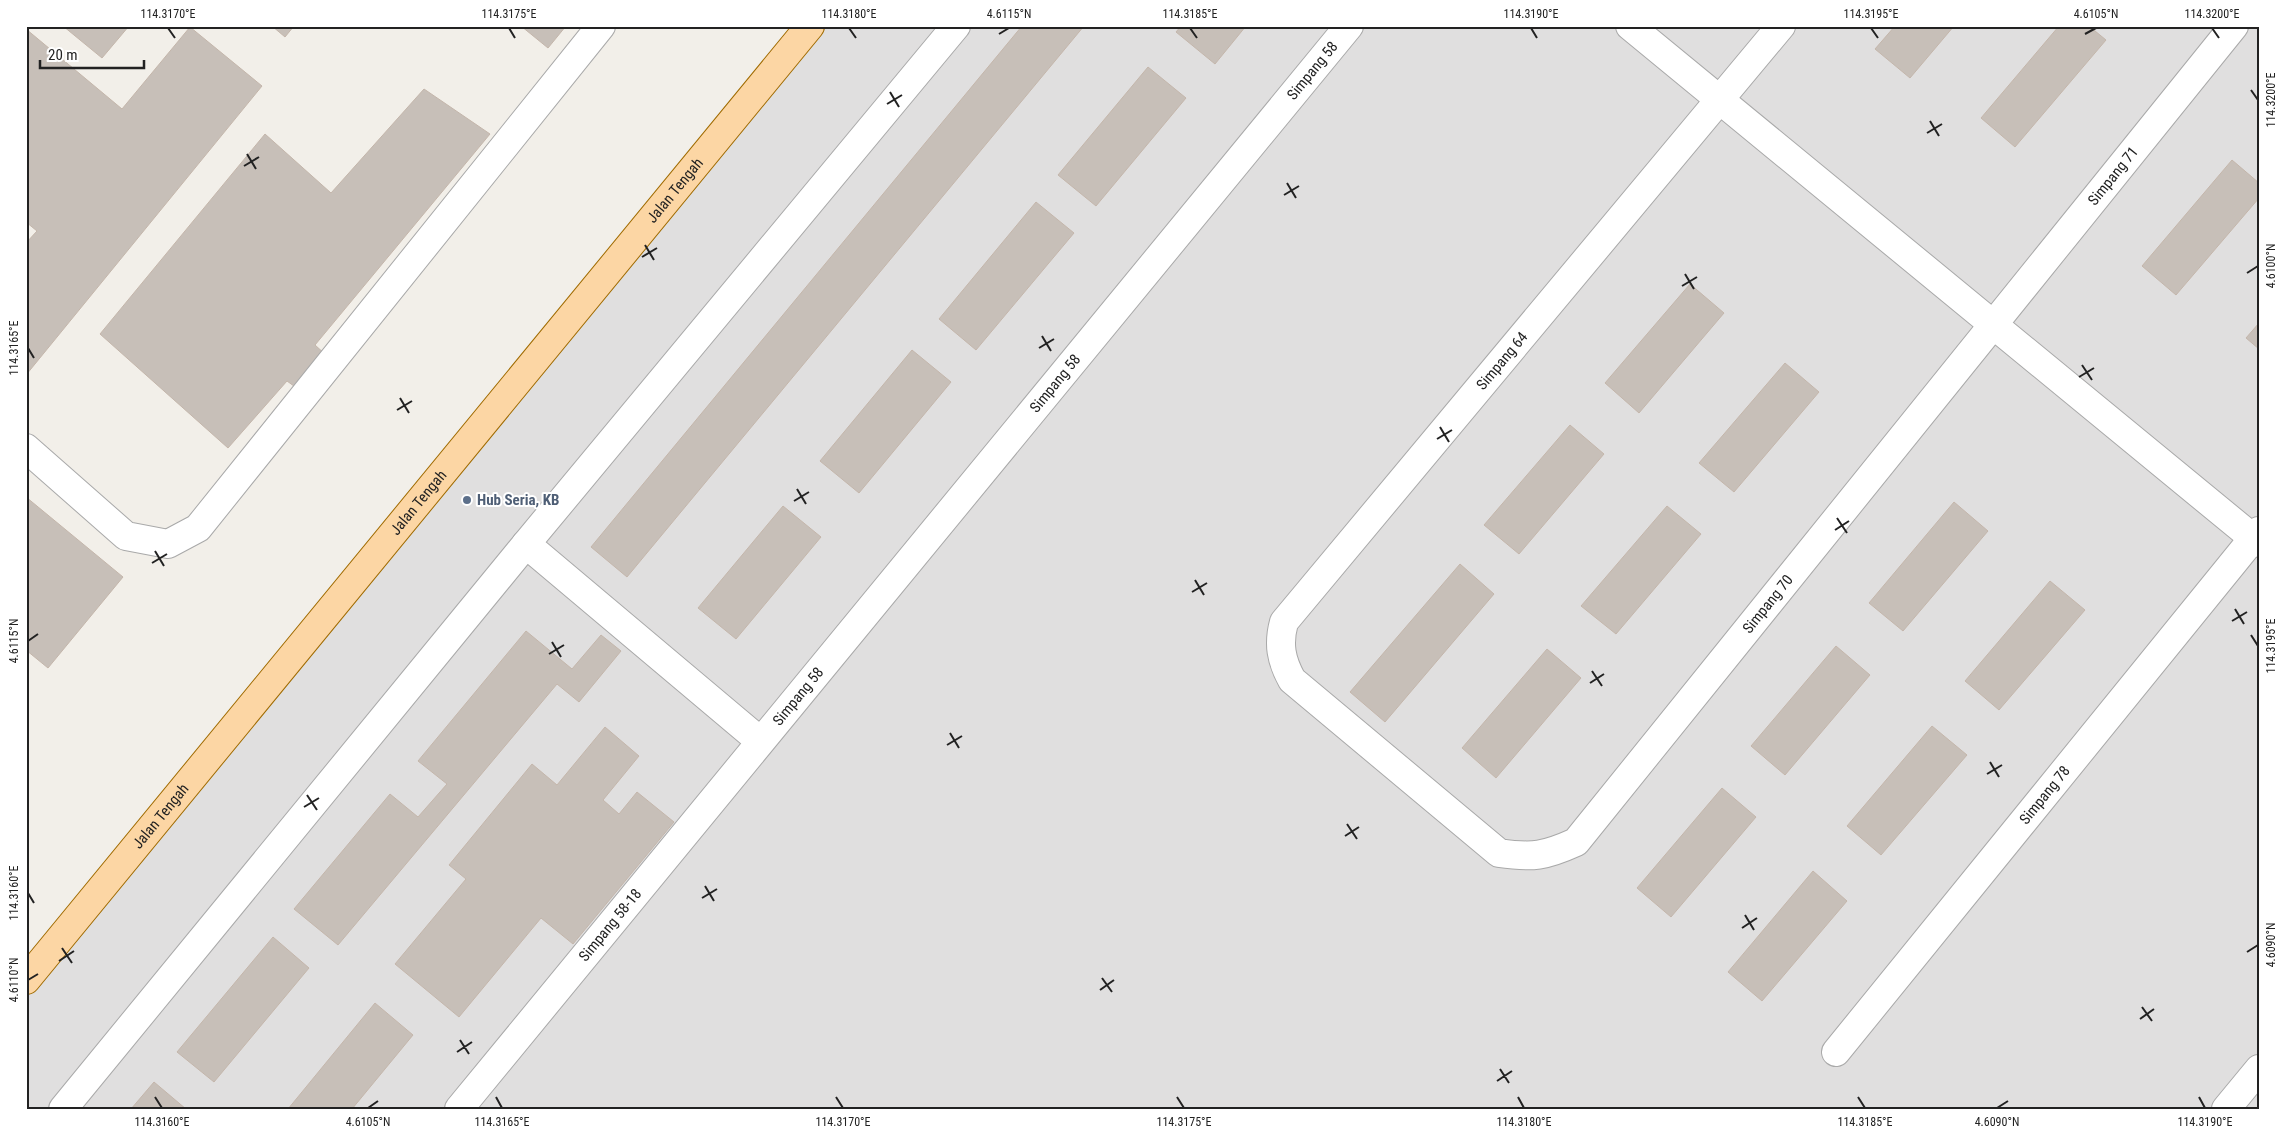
<svg xmlns="http://www.w3.org/2000/svg" width="2285" height="1135" font-family="'Roboto Condensed',sans-serif">
	<style>
		.residential { fill: #e0dfdf }
		.building { fill: #c7bfb8; stroke: #c4b6ab }
		.lines { fill: none; stroke-linecap: round; stroke-linejoin: round }
		.minor-casing { stroke: #a9a9a9; stroke-width: 30 }
		.major-casing { stroke: #a06b00; stroke-width: 30 }
		.minor { stroke: #fff; stroke-width: 28 }
		.major { stroke: #fcd6a4; stroke-width: 28 }
		.ticks { fill: none; stroke: #222; stroke-width: 2 }
		.service-dot { fill: #5c6f8a; stroke: #fff; stroke-width: 2 }
		.labels { text-anchor: middle; stroke-width: 4; stroke-linejoin: round; paint-order: stroke }
		.street-label { font-size: 15px; fill: #222; stroke: #fff }
		.service-label { font-size: 15px; font-weight: bold; fill: #4e5e75; stroke: #fff; text-anchor: start }
		.neatline { fill: none; stroke: #222; stroke-width: 2 }
		.ticks-label { font-size: 12px; text-anchor: middle; fill: #222 }
	</style>
	<rect width="100%" height="100%" fill="#f2efe9"/>
	<path class="residential" d="M810 26H2259V1109H26V980Z"/>
	<path class="building" d="M63 26H129L102 58Z
		M272 26H294L285 37Z
		M521 26H566L548 48Z
		M1022 26H1084L627 577 591 547Z
		M1181 26H1246L1215 64 1176 32Z
		M1895 26H1954L1910 78 1875 49Z
		M2059 26H2089L2106 40 2015 147 1981 118Z
		M190 27 262 86 26 375V243L37 231 26 222V29L122 109Z
		M1148 67 1186 98 1096 206 1058 175Z
		M424 89 490 134 315 345 326 355 298 389 287 381 228 448 100 334 265 134 331 193Z
		M2232 160 2259 183V198L2176 295 2142 266Z
		M1036 202 1074 233 976 350 939 319Z
		M1690 284 1724 313 1639 413 1605 383Z
		M2259 323V349L2246 338Z
		M912 350 951 382 859 493 820 461Z
		M1785 363 1819 392 1734 492 1699 463Z
		M1570 425 1604 454 1519 554 1484 525Z
		M26 497 123 577 48 668 26 650Z
		M1954 502 1988 531 1903 631 1869 603Z
		M783 506 821 537 736 639 698 608Z
		M1667 506 1701 534 1616 634 1581 606Z
		M1460 564 1494 594 1385 722 1350 692Z
		M2050 581 2085 610 1999 710 1965 681Z
		M526 631 572 669 601 635 621 651 579 702 557 684 338 945 294 909 390 794 418 817 447 784 418 761Z
		M1836 646 1870 675 1785 775 1751 746Z
		M1547 649 1581 678 1496 778 1462 748Z
		M1932 726 1967 755 1881 855 1847 826Z
		M605 727 639 756 603 800 619 814 637 792 674 822 573 944 541 918 459 1017 395 964 466 879 449 865 532 764 557 785Z
		M1722 788 1756 817 1671 917 1637 888Z
		M1813 871 1847 901 1762 1001 1728 972Z
		M273 937 309 968 214 1082 177 1052Z
		M375 1003 413 1035 352 1109H288Z
		M154 1082 186 1109H131Z"/>
	<g class="lines">
		<g class="minor-casing">
			<g id="minor">
				<path d="M1630 26 2259 543"/>
				<path id="s1" d="M1781 26 1284 622C1278 644 1281 660 1292 680L1499 853C1533 858 1545 856 1576 842L2234 26"/>
				<path d="M26 448 126 536 168 544 198 528 601 26"/>
				<path d="M526 544 760 741"/>
				<path id="s2" d="M1836 1052 2259 531"/>
				<path d="M63 1109 526 544 956 26"/>
				<path id="s3" d="M459 1109 1349 26"/>
				<path d="M2226 1109 2259 1069"/>
			</g>
		</g>
		<g class="major-casing">
			<g id="major">
				<path id="s4" d="M26 980 810 26"/>
			</g>
		</g>
		<use href="#minor" class="minor"/>
		<use href="#major" class="major"/>
	</g>
	<path class="ticks" d="M168 28 175 38M509 28 515 38M849 28 856 38M1190 28 1197 38M1531 28 1537 38M1871 28 1878 38M2212 28 2219 38M999 34 1009 28M2085 34 2096 28M2251 90 2258 100M890 92 899 107M887 104 902 95M1930 121 1939 136M1927 133 1942 124M247 154 256 169M244 166 259 157M1287 183 1296 198M1284 195 1299 186M645 245 654 260M642 257 657 248M2247 273 2258 266M1685 274 1694 289M1682 286 1697 277M1042 336 1051 351M28 348 34 358M1039 348 1054 339M2082 365 2092 380M2079 377 2094 368M400 398 409 413M397 410 412 401M1440 427 1449 442M1437 439 1452 430M797 489 806 504M794 501 809 492M1837 518 1847 533M1835 530 1849 521M155 551 164 566M152 563 167 554M1195 580 1204 595M1192 592 1207 583M2235 609 2244 624M2232 621 2247 612M2251 635 2258 646M28 641 38 634M552 642 561 657M549 654 564 645M1592 671 1602 686M1590 683 1604 674M950 733 959 748M947 745 962 736M1990 762 1999 777M1987 774 2002 765M307 795 317 810M304 807 319 798M1347 824 1357 839M1345 836 1359 827M705 886 714 901M28 893 34 903M702 898 717 889M1745 915 1754 930M1742 928 1757 918M62 948 72 963M2247 952 2258 945M59 961 74 951M1102 978 1112 992M28 980 38 974M1100 990 1114 980M2142 1007 2152 1021M2140 1019 2154 1009M460 1040 469 1054M457 1052 472 1042M1500 1069 1509 1083M1497 1081 1512 1071M155 1097 162 1108M496 1097 502 1108M836 1097 843 1108M1177 1097 1184 1108M1518 1097 1524 1108M1858 1097 1865 1108M2199 1097 2205 1108M368 1108 378 1101M1997 1108 2008 1101"/>
	<circle class="service-dot" cx="467" cy="500" r="5"/>
	<g class="labels">
		<g class="street-label">
			<text dy="5" stroke="none"><textPath href="#s3" startOffset="1344">Simpang 58</textPath></text>
			<text dy="5" stroke="none"><textPath href="#s1" startOffset="2041">Simpang 71</textPath></text>
			<text dy="5" stroke="none"><textPath href="#s4" startOffset="1022">Jalan Tengah</textPath></text>
			<text transform="translate(1502 361) rotate(-50)" y="5">Simpang 64</text>
			<text dy="5" stroke="none"><textPath href="#s3" startOffset="939">Simpang 58</textPath></text>
			<text dy="5" stroke="none"><textPath href="#s4" startOffset="618">Jalan Tengah</textPath></text>
			<text dy="5" stroke="none"><textPath href="#s1" startOffset="1491">Simpang 70</textPath></text>
			<text dy="5" stroke="none"><textPath href="#s3" startOffset="534">Simpang 58</textPath></text>
			<text dy="5" stroke="none"><textPath href="#s2" startOffset="331">Simpang 78</textPath></text>
			<text dy="5" stroke="none"><textPath href="#s4" startOffset="212">Jalan Tengah</textPath></text>
			<text dy="5" stroke="none"><textPath href="#s3" startOffset="238">Simpang 58-18</textPath></text>
		</g>
		<g class="service-label">
			<text x="477" y="505">Hub Seria, KB</text>
		</g>
	</g>
	<rect width="2285" height="1135" fill="none" stroke="#ffffff" stroke-width="55"/>
	<path d="M40 60v8h104v-8" fill="none" stroke="#222222" stroke-width="2.5"/>
	<text x="48" y="60" font-size="15" fill="#222222" stroke="#ffffff" stroke-width="4" paint-order="stroke">20 m</text>
	<rect x="28" y="28" width="2230" height="1080" class="neatline"/>
	<g class="ticks-label">
		<text x="168" y="18">114.3170°E</text>
		<text x="509" y="18">114.3175°E</text>
		<text x="849" y="18">114.3180°E</text>
		<text x="1009" y="18">4.6115°N</text>
		<text x="1190" y="18">114.3185°E</text>
		<text x="1531" y="18">114.3190°E</text>
		<text x="1871" y="18">114.3195°E</text>
		<text x="2096" y="18">4.6105°N</text>
		<text x="2212" y="18">114.3200°E</text>
		<text transform="translate(2271 100) rotate(-90)" y="4">114.3200°E</text>
		<text transform="translate(2271 266) rotate(-90)" y="4">4.6100°N</text>
		<text transform="translate(14 348) rotate(-90)" y="4">114.3165°E</text>
		<text transform="translate(14 641) rotate(-90)" y="4">4.6115°N</text>
		<text transform="translate(2271 646) rotate(-90)" y="4">114.3195°E</text>
		<text transform="translate(14 893) rotate(-90)" y="4">114.3160°E</text>
		<text transform="translate(2271 945) rotate(-90)" y="4">4.6090°N</text>
		<text transform="translate(14 980) rotate(-90)" y="4">4.6110°N</text>
		<text x="162" y="1126">114.3160°E</text>
		<text x="368" y="1126">4.6105°N</text>
		<text x="502" y="1126">114.3165°E</text>
		<text x="843" y="1126">114.3170°E</text>
		<text x="1184" y="1126">114.3175°E</text>
		<text x="1524" y="1126">114.3180°E</text>
		<text x="1865" y="1126">114.3185°E</text>
		<text x="1997" y="1126">4.6090°N</text>
		<text x="2205" y="1126">114.3190°E</text>
	</g>
</svg>
